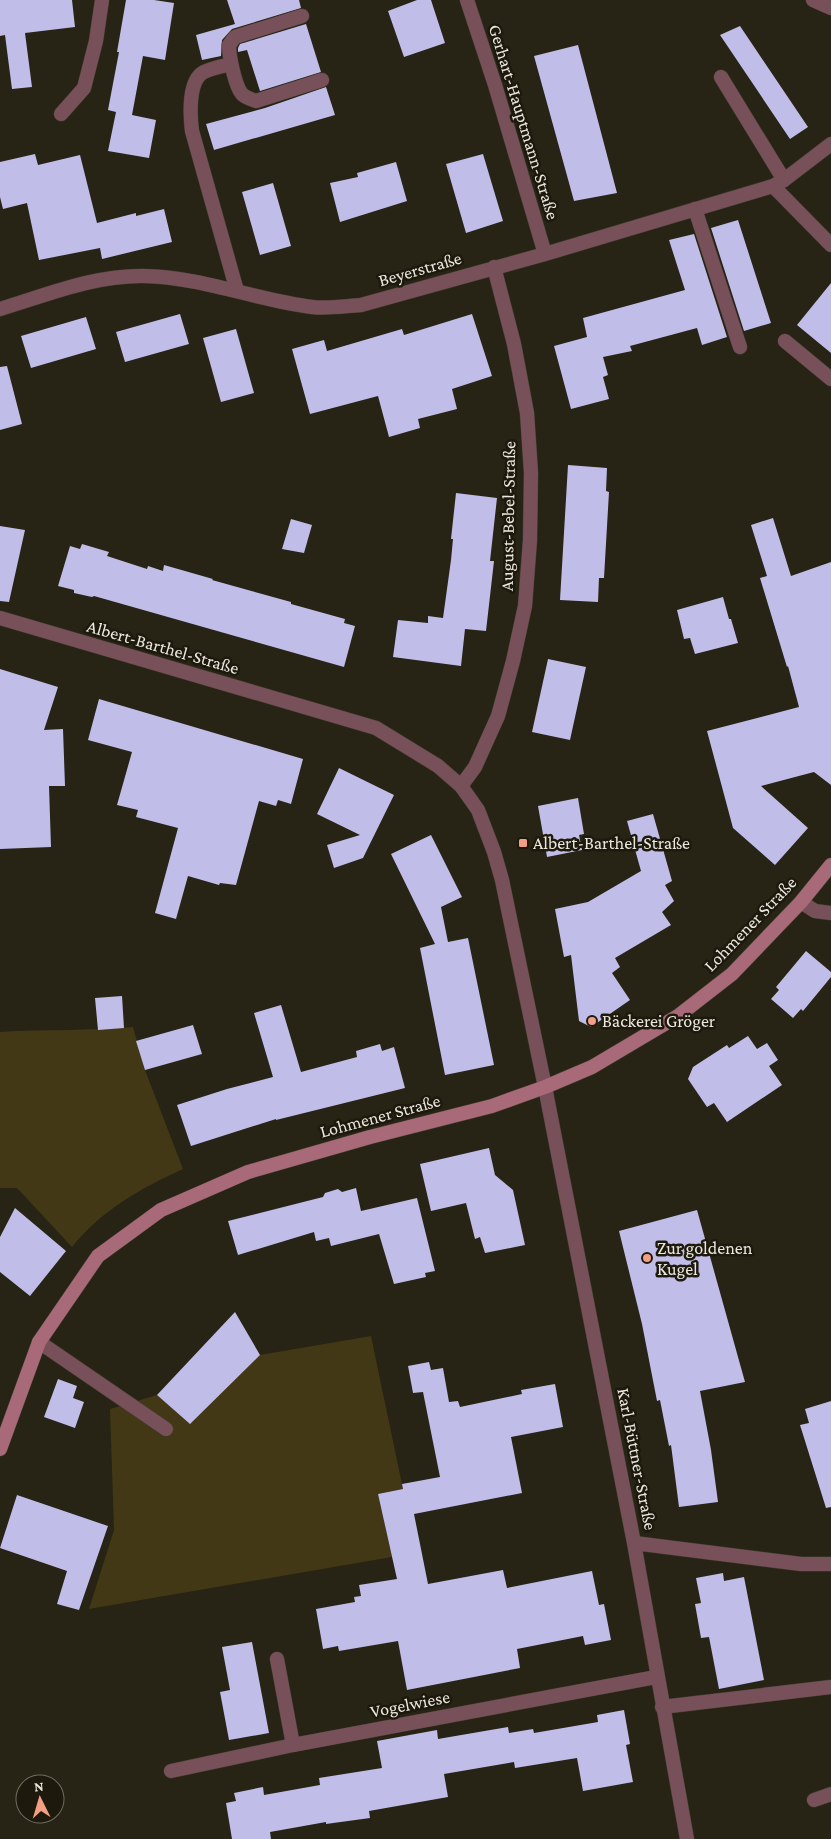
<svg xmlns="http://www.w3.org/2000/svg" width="831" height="1839" font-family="'Crimson Pro',serif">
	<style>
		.green { fill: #423816 }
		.building { fill: #c1bde9 }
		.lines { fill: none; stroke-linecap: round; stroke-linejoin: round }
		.service-casing { stroke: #423f31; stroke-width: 15 }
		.minor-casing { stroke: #423f31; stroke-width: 15 }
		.tertiary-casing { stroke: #423f31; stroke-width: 15 }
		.secondary-casing { stroke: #423f31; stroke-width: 15 }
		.service { stroke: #785059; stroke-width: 14 }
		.minor { stroke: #785059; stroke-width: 14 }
		.tertiary { stroke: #785059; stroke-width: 14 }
		.secondary { stroke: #a86978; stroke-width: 14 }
		.poi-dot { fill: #f39f83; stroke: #1d190c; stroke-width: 2 }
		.labels { text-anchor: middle; stroke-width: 5; stroke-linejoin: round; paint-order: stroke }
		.street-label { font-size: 18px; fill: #ebe8e0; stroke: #1d190c }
		.poi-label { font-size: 18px; fill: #ebe8e0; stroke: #1d190c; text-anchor: start }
	</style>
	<rect width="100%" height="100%" fill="#272315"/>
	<path class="green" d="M133 1027 145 1070 183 1169C140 1189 103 1209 72 1247L17 1188H0V1032C45 1029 89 1031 133 1027Z
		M371 1336 403 1489 378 1494 392 1557 89 1609 114 1530 110 1409 157 1395 190 1423 260 1355Z"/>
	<path class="building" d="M0 0H72L75 27 25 33 32 87 12 89 5 35 0 36Z
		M126 0H154L174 3 165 60 143 56 132 115 156 120 149 158 108 151 116 112 108 110 119 52H117Z
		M227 0H299L301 8 232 29 222 40 221 56 202 60 196 35 235 24Z
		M417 0H431L445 43 404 57 388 11Z
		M306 24 321 72 260 91 247 50 238 52V48L240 44Z
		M740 26 808 127 790 139 720 35Z
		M578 45 617 193 574 201 534 56Z
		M326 87 335 115 214 150 206 124 265 108Z
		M35 154 38 165 80 155 97 223 136 213V216L164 209 172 242 102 259 100 248 39 260 27 203 3 209 0 197V162Z
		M483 154 503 221 466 233 446 164Z
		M396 162 407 201 340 222 330 183 358 177 357 173Z
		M273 183 291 246 260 255 242 192Z
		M738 220 771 323 744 331 711 228Z
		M694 234 727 337 702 345 697 328 630 346 632 351 603 357 608 375 603 377 609 399 571 409 554 346 587 337 583 318 685 290 669 240Z
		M831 283V353L797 325Z
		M180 314 189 344 125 362 116 332Z
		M472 314 492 376 452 389 457 409 418 419 420 428 389 437 378 396 310 414 292 349 324 340 327 351 402 329 404 335Z
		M86 317 96 349 31 368 21 336Z
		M236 329 254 393 221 402 203 338Z
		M7 366 22 424 0 430V367Z
		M568 465 607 468 606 491 609 492 604 578H599L598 602 560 600Z
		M456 493 497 498 490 561H494L486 631 465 629 461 666 393 657 398 620 428 623V616L443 618 451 560 453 539H451Z
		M773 518 791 576 831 562V785L814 772 761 786 808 828 775 865 733 828 707 731 799 707 788 666 787 667 760 578 767 576 751 525Z
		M291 519 312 525 304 553 282 549Z
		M0 526 25 530 9 602 0 601Z
		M82 544 109 552 107 556 147 569 148 566 163 571 164 565 213 579 212 580 291 602V604L345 619 344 623 355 626 344 667 94 596 92 597 74 593V590L58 586 70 546 80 549Z
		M723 597 729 619H731L738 643 695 654 690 638 684 639 677 610Z
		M548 659 586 667 570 740 532 732Z
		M0 669 58 687 44 730 63 729 65 786H49L51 847 0 849Z
		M99 699 303 759 291 804 278 800 276 806 259 801 236 885 220 883 219 885 188 876 176 919 155 913 178 828 136 817 138 810 117 805 132 752 88 740Z
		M339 768 394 795 363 858 334 868 327 845 360 835 317 814Z
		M578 798 584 834 579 835 582 850 547 857 538 806Z
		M653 814 672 881 665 885 674 901 662 912 671 925 615 958 620 967 612 973 630 1000 591 1027 579 1021 571 955 564 957 555 909 588 902 641 871 627 821Z
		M431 835 462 897 441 907 448 942 468 938 494 1065 445 1075 420 948 435 944 391 854Z
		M806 951 831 972V977L803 1011 801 1009 793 1018 771 999 779 990 776 987Z
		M122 996 124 1028 98 1030 95 998Z
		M281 1005 301 1072 357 1057 356 1051 380 1044 382 1051 394 1047 405 1088 276 1120V1119L191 1146 177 1105 227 1089 273 1077 254 1013Z
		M193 1025 202 1054 145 1070 136 1041Z
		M748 1036 757 1049 767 1043 778 1060 769 1066 782 1085 727 1122 714 1103 707 1107 688 1079 693 1067 727 1045 729 1048Z
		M489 1148 495 1175 513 1190 525 1245 485 1253 480 1237 475 1239 466 1203 431 1211 420 1164Z
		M356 1188 361 1211 417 1198 435 1271 425 1273 426 1277 394 1284 379 1234 331 1246 329 1238 316 1241 314 1232 238 1255 228 1221 323 1197 325 1193 338 1189 342 1192Z
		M15 1208 66 1251 30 1296 0 1272V1237Z
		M697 1210 745 1382 700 1391 711 1450 718 1502 679 1507 671 1445 669 1446 660 1400 657 1401 642 1324 619 1231Z
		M235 1312 260 1355 190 1424 157 1395Z
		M429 1362 431 1370 443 1368 449 1402 458 1401 460 1407 522 1394 521 1390 555 1384 563 1427 511 1437 522 1493 414 1514 428 1584 503 1570 507 1588 592 1571 599 1605 604 1604 611 1640 585 1645 583 1636 517 1649 520 1668 407 1690 398 1641 339 1651 338 1646 323 1649 316 1609 355 1602 354 1597 361 1596 359 1585 397 1579 378 1494 403 1489 402 1484 440 1477 423 1392 413 1393 408 1366Z
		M58 1379 77 1386 73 1398 84 1402 75 1428 44 1417Z
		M831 1401V1507L826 1508 800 1425 809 1423 805 1409Z
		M17 1495 108 1526 79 1610 57 1604 67 1571 0 1548Z
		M723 1573 724 1581 744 1577 764 1680 719 1689 709 1637 701 1638 695 1604 701 1603 696 1578Z
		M252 1642 269 1733 229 1740 220 1692 230 1690 222 1647Z
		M624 1710 630 1744 626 1745 633 1782 583 1791 577 1758 515 1768 514 1762 444 1774 448 1797 369 1811 370 1818 326 1824V1822L270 1832 271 1839H232L226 1803 236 1801 234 1793 263 1787 264 1795 320 1785 319 1778 382 1768 377 1741 437 1730 438 1739 508 1727 509 1733 533 1729 534 1733 598 1722 597 1715Z"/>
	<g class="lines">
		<g class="service-casing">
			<path id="service" d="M813 0 831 8
				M302 16 235 37 229 45C229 56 235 86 242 94 246 98 251 99 256 101L322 80
				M231 64C223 66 212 68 204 72 188 80 190 115 192 131L237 291
				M721 77 784 180
				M695 209 740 347
				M785 341 831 379
				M39 1342 166 1429
				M277 1659 293 1745
				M662 1707 831 1687
				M814 1800 831 1794"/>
		</g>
		<g class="minor-casing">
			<path id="minor" d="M467 0 495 85 545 254
				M61 114 84 88 96 41 102 0
				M773 186 831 245
				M0 309C47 295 94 275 144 276 201 277 256 300 312 307 328 309 345 306 361 305L545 254 773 186 784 180 831 144
				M461 786 475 767 498 716 513 661 525 606 530 540 531 473 527 413 514 344 494 267
				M801 902 815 911 831 913
				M545 1087 634 1543 687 1839
				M634 1543 801 1564H831
				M171 1771 293 1745 656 1677"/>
		</g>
		<g class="tertiary-casing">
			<path id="tertiary" d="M0 618 376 728 438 766 461 786 478 810 494 852 502 880 545 1087"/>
		</g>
		<g class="secondary-casing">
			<path id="secondary" d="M0 1449 39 1342 98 1256 161 1210 248 1172 370 1137 492 1106 545 1087 592 1067 678 1016 732 974 801 902 831 865"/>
		</g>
		<use href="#service" class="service"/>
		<use href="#minor" class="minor"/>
		<use href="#tertiary" class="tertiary"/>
		<use href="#secondary" class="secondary"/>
	</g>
	<g class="poi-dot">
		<rect x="518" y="838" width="10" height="10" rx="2.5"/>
		<circle cx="592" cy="1021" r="5"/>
		<circle cx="647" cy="1258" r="5"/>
	</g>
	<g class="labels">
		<g class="street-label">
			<text transform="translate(524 122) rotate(73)" y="6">Gerhart-Hauptmann-Straße</text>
			<text transform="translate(420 269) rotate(-16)" y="6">Beyerstraße</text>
			<text transform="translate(508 516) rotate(-89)" y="6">August-Bebel-Straße</text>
			<text transform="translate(163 647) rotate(16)" y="6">Albert-Barthel-Straße</text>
			<text transform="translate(750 924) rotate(-46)" y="6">Lohmener Straße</text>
			<text transform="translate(380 1116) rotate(-15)" y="6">Lohmener Straße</text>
			<text transform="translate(637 1459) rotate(79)" y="6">Karl-Büttner-Straße</text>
			<text transform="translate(410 1704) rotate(-11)" y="6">Vogelwiese</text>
		</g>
		<g class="poi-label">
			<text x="533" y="849">Albert-Barthel-Straße</text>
			<text x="602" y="1027">Bäckerei Gröger</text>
			<text x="657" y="1254">Zur goldenen<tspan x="657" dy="21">Kugel</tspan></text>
		</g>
	</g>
	<g transform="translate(40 1799) rotate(355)"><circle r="24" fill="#1d190c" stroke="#6f6c61"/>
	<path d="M0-4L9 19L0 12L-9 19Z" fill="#f39f83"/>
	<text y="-8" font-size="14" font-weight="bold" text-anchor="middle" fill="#ebe8e0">N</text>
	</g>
</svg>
